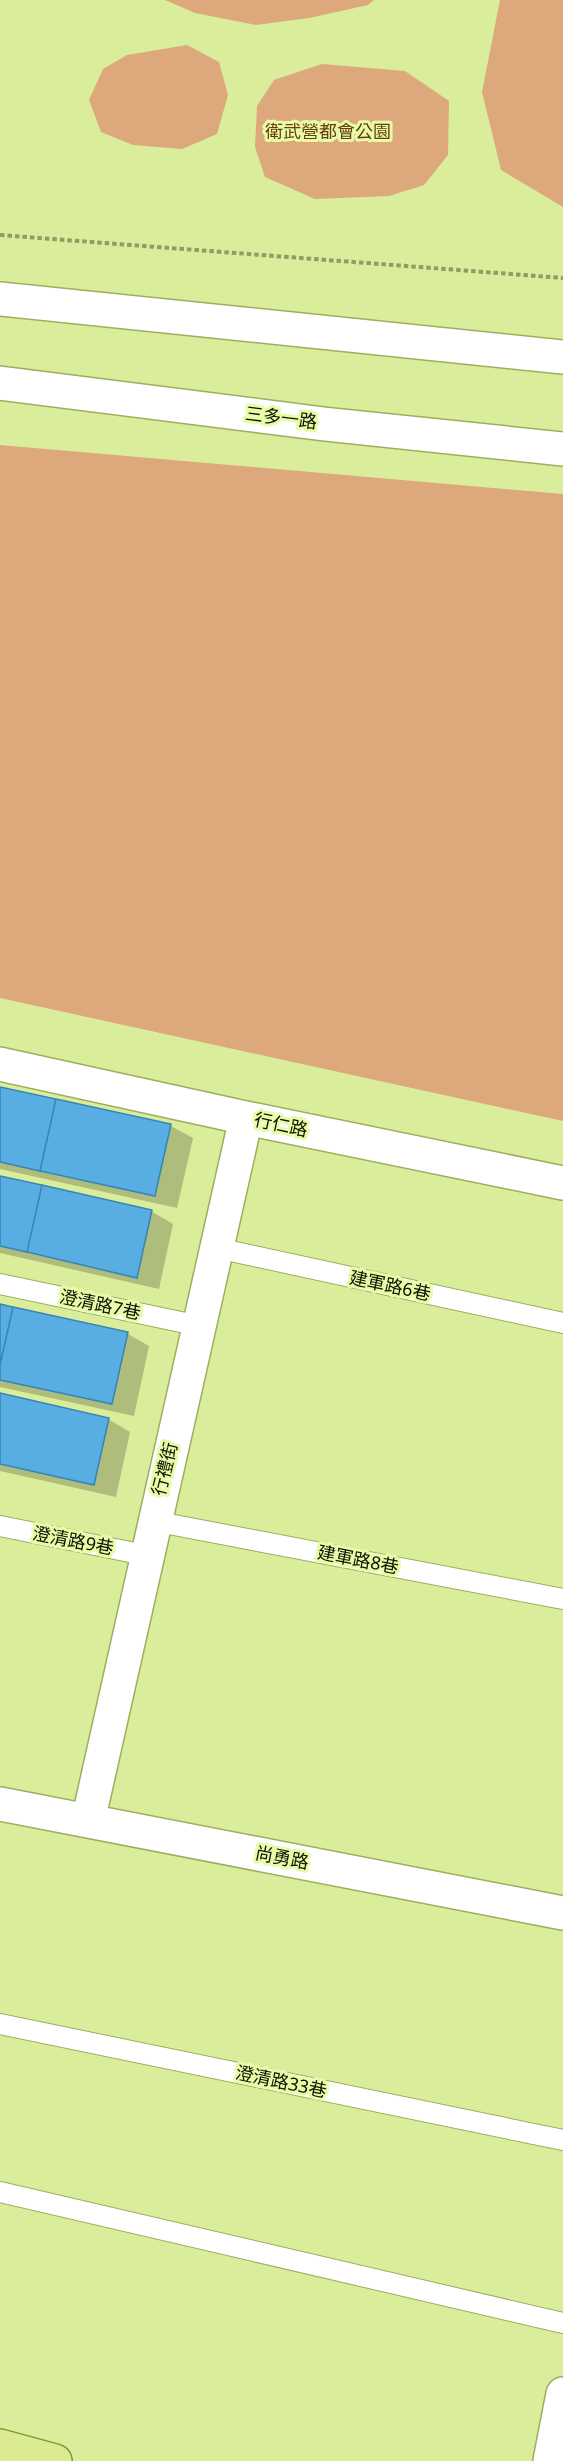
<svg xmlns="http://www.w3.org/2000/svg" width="563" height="2461" font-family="'Noto Sans','Noto Sans TC',sans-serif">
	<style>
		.green { fill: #dea87d }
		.shadow { fill: #0003 }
		.building { fill: #58ade3; stroke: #3685b5; stroke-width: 1.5 }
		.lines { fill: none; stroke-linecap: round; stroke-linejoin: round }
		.service-casing { stroke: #9dae5f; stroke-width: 22 }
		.minor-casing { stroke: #9dae5f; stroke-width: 36 }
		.tertiary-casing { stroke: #9dae5f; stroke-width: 36 }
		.primary-casing { stroke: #82962f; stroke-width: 36 }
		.path { stroke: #8f9d62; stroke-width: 4; stroke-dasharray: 4.5 3; stroke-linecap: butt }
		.service { stroke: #fff; stroke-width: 20 }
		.minor { stroke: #fff; stroke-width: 33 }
		.tertiary { stroke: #fff; stroke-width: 33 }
		.primary { stroke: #daeb91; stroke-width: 33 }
		.labels { text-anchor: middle; stroke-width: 6; stroke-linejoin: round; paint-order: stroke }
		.park-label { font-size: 18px; fill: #6b3c0e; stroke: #e7fba8 }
		.street-label { font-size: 18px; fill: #0e1300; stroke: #e7fba8 }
	</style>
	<rect width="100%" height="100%" fill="#daed9b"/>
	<path class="green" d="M165 0H374L368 5 309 18 256 25 195 13Z
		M500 0H563V207L501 170 482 92Z
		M187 45 219 62 228 95 217 134 182 149 133 145 101 132 89 100 103 69 127 55Z
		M322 64 405 71 449 101 448 155 424 185 389 196 315 199 265 177 255 147 257 106 274 80Z
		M0 445 563 494V1121L0 998Z"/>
	<path class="shadow" d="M0 1088 171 1126 193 1138 177 1208 0 1169Z
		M0 1177 151 1211 173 1224 159 1289 0 1253Z
		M0 1306 128 1334 149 1346 134 1416 0 1387Z
		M0 1395 108 1419 130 1432 116 1497 0 1471Z"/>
	<path class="building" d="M0 1087 56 1099 40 1171 0 1162Z
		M56 1099 171 1124 155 1196 40 1171Z
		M0 1176 42 1185 27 1252 0 1246Z
		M42 1185 152 1210 137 1278 27 1252Z
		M0 1304 13 1307 0 1365Z
		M13 1307 128 1332 112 1404 0 1380V1365Z
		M0 1393 109 1418 94 1485 0 1464Z"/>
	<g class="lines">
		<g class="service-casing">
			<path id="service" d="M217 1248 563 1323
				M0 1284 200 1326
				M153 1521 563 1599
				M0 1526 145 1555
				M0 2024 563 2140
				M0 2192 563 2323"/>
		</g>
		<g class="minor-casing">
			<path id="minor" d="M0 1064 246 1118 563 1183
				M0 1804 563 1913
				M88 1821C139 1586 193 1352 246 1118
				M550 2461 563 2394"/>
		</g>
		<g class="tertiary-casing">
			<path id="tertiary" d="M0 299 563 357
				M0 383 324 424 563 449"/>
		</g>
		<g class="primary-casing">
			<path id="primary" d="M0 2446 55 2461"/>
		</g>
		<path class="path" d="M0 235 563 278"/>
		<use href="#service" class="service"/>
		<use href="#minor" class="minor"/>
		<use href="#tertiary" class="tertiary"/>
		<use href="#primary" class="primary"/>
	</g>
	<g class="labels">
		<g class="park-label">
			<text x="328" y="138">衛武營都會公園</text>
		</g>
		<g class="street-label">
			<text transform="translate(281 418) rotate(7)" y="6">三多一路</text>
			<text transform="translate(281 1125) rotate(12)" y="6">行仁路</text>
			<text transform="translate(390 1286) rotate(12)" y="6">建軍路6巷</text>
			<text transform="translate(100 1305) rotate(12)" y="6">澄清路7巷</text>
			<text transform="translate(165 1469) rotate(-76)" y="6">行禮街</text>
			<text transform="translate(73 1541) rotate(11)" y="6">澄清路9巷</text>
			<text transform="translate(358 1560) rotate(11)" y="6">建軍路8巷</text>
			<text transform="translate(282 1858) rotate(11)" y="6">尚勇路</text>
			<text transform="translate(281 2082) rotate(12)" y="6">澄清路33巷</text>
		</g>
	</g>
</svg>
